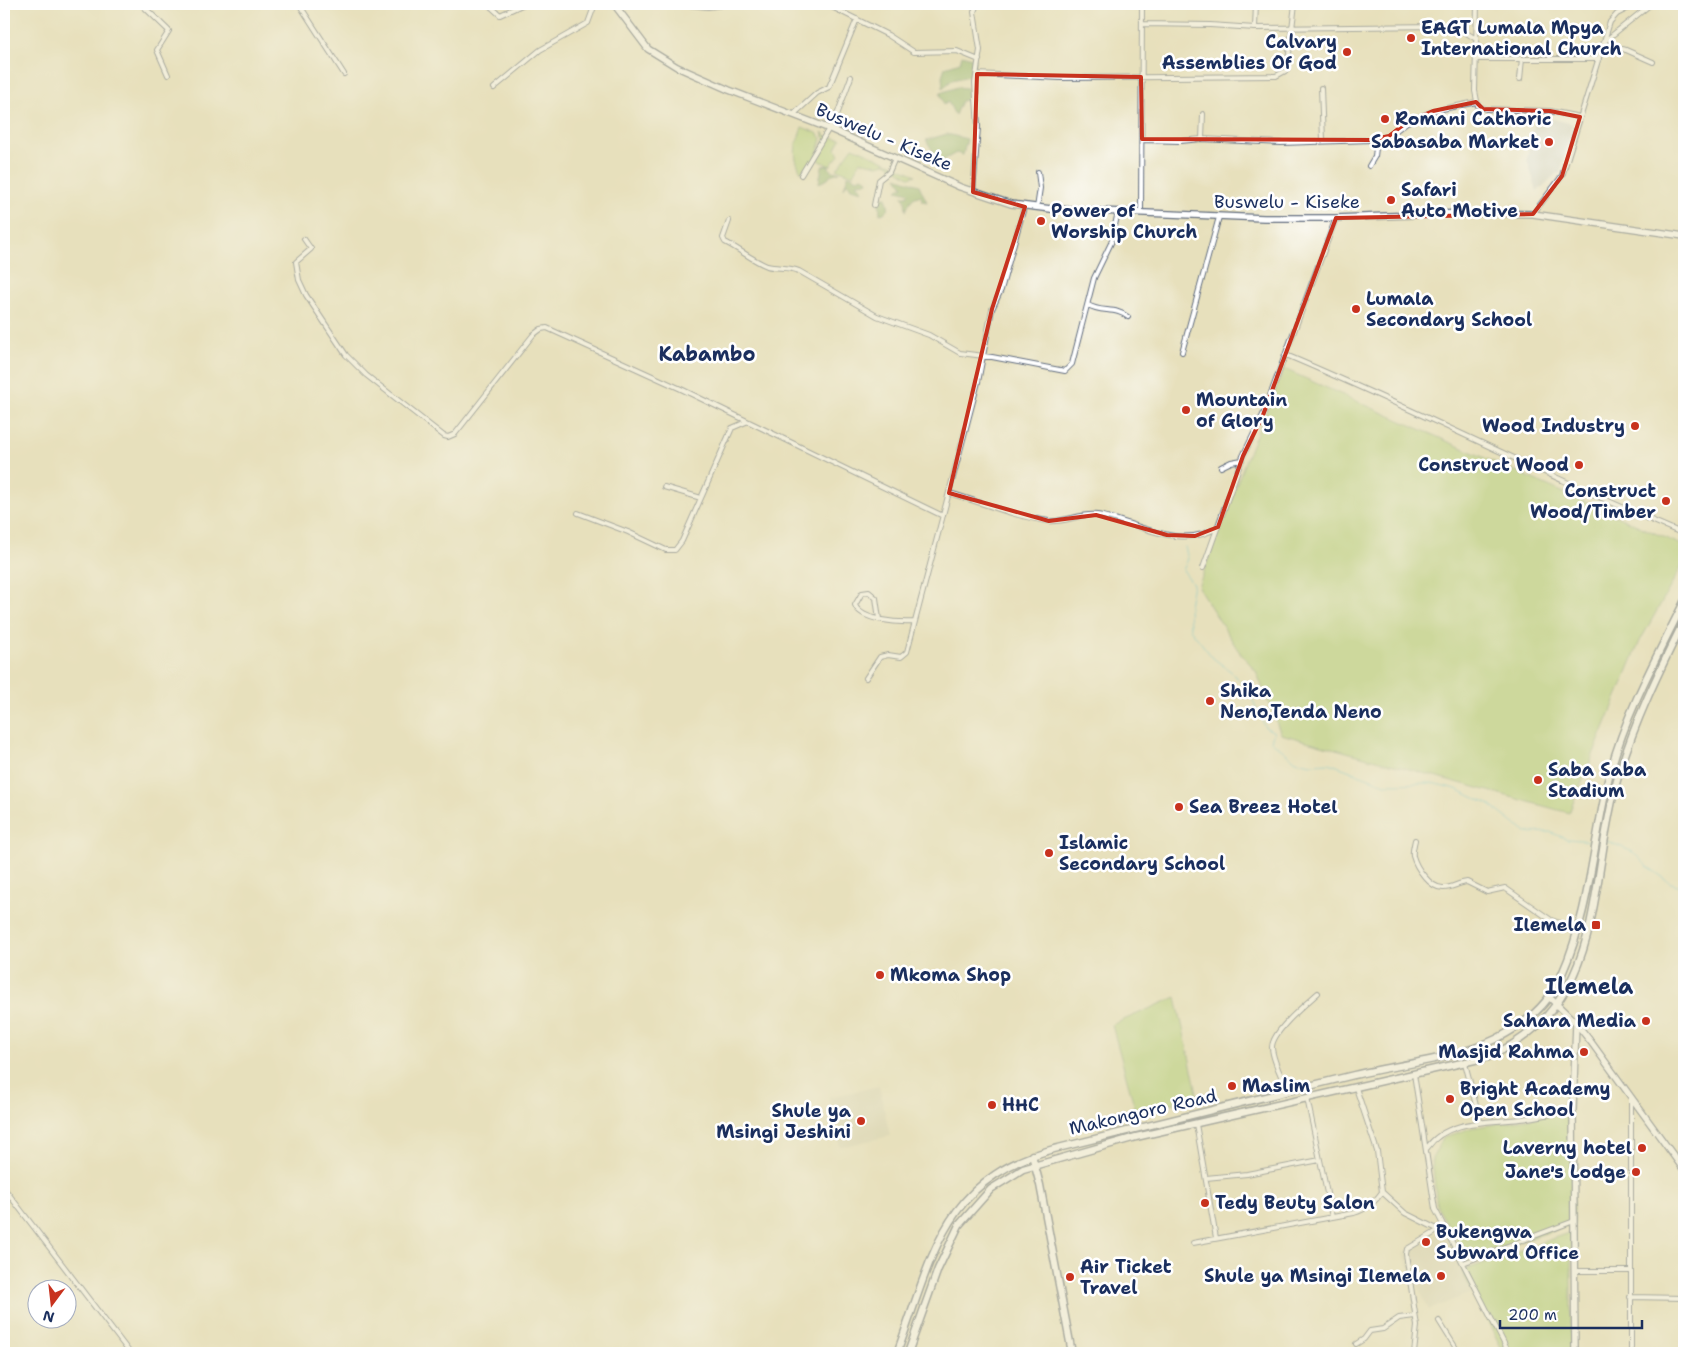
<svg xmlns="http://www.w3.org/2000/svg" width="1688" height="1357" font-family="'Shantell Sans',sans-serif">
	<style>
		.built { fill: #d5d2b4 }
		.green { fill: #aecf77; stroke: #647f6a }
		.forest { fill: #8ab268; stroke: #527063 }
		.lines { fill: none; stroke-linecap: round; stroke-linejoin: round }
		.stream { stroke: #51bdcc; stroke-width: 1 }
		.street-casing { stroke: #626d7f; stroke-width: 6 }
		.secondary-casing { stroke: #626d7f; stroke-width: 8 }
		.primary-casing { stroke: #626d7f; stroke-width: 9 }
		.street { stroke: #fff; stroke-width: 4 }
		.secondary { stroke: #fff; stroke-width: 5.5 }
		.primary { stroke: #fff; stroke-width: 6 }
		.marked { fill: none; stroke: #c8321e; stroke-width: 4; stroke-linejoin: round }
		.poi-dot { fill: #c8321e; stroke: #fff; stroke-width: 2 }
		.labels { text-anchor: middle; stroke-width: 5; stroke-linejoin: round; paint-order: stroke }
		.poi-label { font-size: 18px; font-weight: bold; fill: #1b2f5e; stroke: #fff; text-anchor: start }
		.street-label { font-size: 18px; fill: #1b2f5e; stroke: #fff }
		.quarter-label { font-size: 20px; font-weight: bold; fill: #1b2f5e; stroke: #fff }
		.district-label { font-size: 22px; font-weight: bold; fill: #1b2f5e; stroke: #fff }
	</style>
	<rect width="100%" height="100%" fill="#fff"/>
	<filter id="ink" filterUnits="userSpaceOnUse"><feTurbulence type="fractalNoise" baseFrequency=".02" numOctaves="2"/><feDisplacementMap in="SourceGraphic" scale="10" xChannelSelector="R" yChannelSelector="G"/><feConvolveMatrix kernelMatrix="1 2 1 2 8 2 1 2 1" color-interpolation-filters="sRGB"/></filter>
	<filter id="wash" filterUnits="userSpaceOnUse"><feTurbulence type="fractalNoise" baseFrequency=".0096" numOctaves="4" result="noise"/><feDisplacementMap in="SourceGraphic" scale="20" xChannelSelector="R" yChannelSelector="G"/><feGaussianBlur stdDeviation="1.12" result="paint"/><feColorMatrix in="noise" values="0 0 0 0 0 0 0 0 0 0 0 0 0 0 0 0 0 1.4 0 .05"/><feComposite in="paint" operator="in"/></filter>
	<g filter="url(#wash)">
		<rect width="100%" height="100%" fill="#e7e0bc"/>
		<path class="built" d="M1536 115 1573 124 1560 174 1557 173 1537 192 1527 159Z
			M879 1086 890 1136 840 1147 829 1097Z
			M1444 1228 1474 1292 1429 1310 1403 1253Z"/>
		<path class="green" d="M802 127 817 133 822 139 814 164 801 172C791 153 796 146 802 127Z
			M822 132 828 137 841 139 836 148 839 155 830 166 820 161 818 157 825 139Z
			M853 147 916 175 909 177 886 163 877 165 860 161 853 175 837 169Z
			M1284 369 1684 546V562L1640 641 1569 813 1281 734 1256 671 1238 650 1198 587 1246 459Z
			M1176 997 1198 1097 1136 1112 1112 1025Z
			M1570 1112 1574 1224 1468 1258 1437 1207 1432 1159 1443 1138 1470 1128Z
			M1571 1232V1353H1504L1462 1271Z"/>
		<path class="forest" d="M962 55 975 59 973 75 952 80 943 88 942 76 945 67 960 62Z
			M957 87 967 88 972 93 967 100 961 101 955 115 948 102 944 105 940 93Z
			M947 134 967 139 963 155 956 153 940 162 926 140Z
			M828 165 831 171 840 172 830 175 828 179 819 183 822 166Z
			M848 175 858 179 862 177 867 179 868 182 857 183 863 191 851 188 847 182 844 188Z
			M897 177 919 185 927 202 922 201 921 196C912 195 909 204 906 211L905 200 901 196H907L909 193 897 190 903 186Z
			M882 197H886L889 208 884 213 880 214 879 203Z"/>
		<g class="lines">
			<path class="stream" d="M1185 547 1188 559 1183 570 1193 584 1189 605 1190 629 1213 658 1233 673 1250 694 1265 727 1274 732 1271 741 1296 761 1311 764 1329 763 1385 784 1432 783 1456 789 1490 805 1526 833 1550 832 1567 839 1593 841
				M1607 841 1633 852 1648 867 1671 883 1684 887"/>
		</g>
	</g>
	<g filter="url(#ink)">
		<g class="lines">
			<g class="street-casing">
				<path id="street" d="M141 4 169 31 157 50 168 75
					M299 4 344 74
					M488 4 500 15 524 4
					M679 4 708 7 730 4
					M826 4 888 35 914 52 957 51 979 60
					M1477 4 1475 91 1478 106 1486 109 1550 111 1580 117
					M1674 4 1684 6
					M1622 11 1625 4
					M1142 24 1210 25 1255 28 1440 26 1460 29 1476 39
					M1255 28 1256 4
					M1605 41 1651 4
					M1604 44 1626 50 1653 62
					M1476 59H1599
					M977 74 1061 78 1276 76 1287 70 1295 4
					M1520 79 1522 59
					M494 88 540 50 588 23 595 4
					M1321 88 1323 140
					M793 115 817 93 829 87 857 19
					M1202 139 1203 114
					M1142 140 1180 141 1202 139 1281 143 1371 140 1389 136 1407 122 1433 111 1476 102
					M1369 166 1375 156 1377 140
					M801 175 837 115 851 77
					M973 192 978 127 975 83 980 50 974 12 977 4
					M874 205 879 180 889 172 895 158
					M1037 208 1040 188 1038 172
					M1141 213 1142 4
					M1533 214 1562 176 1610 22 1617 14 1636 4
					M729 221 723 238 725 242C739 249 752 260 767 266 778 269 788 266 799 271L877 316 929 335 960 353 992 357 1065 371 1072 364 1094 278 1111 243 1118 212
					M304 239 311 249 296 262 299 280 306 295 346 355 366 375 444 436 448 437 455 434 533 335 541 329 547 328 681 389 943 516
					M1088 305C1101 313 1116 307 1128 317
					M1182 352 1219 217
					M1286 355C1420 411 1550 478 1684 534
					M1221 467 1231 462 1242 460
					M664 487 701 498
					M949 493C981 502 1015 517 1048 521 1065 523 1080 513 1097 515 1136 521 1180 552 1218 527
					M578 513 628 532 666 550H675L682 541 732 428 746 422
					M1203 568 1243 456 1263 415 1336 218
					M879 619 876 598 869 592 862 593 855 605C861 621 900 623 914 622
					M866 678 880 657 888 655 901 657 907 652 978 382 992 309 1001 290 1024 207
					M1415 840C1414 845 1412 851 1413 856 1416 867 1430 889 1444 888 1452 888 1458 883 1467 882L1487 892 1505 888 1551 920 1578 929
					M1465 1063 1480 1121
					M1414 1074 1435 1209 1509 1353
					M1356 1088 1377 1151 1382 1192 1405 1213 1439 1230
					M1288 1092C1283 1079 1273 1062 1272 1048 1271 1032 1307 1003 1318 993
					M1307 1098 1332 1217
					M1196 1124 1216 1238
					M1427 1148C1447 1119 1489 1123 1520 1119 1538 1117 1556 1113 1573 1110
					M1206 1178 1247 1174 1320 1160
					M4 1188 130 1353
					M1684 1222V1263
					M1193 1243 1354 1213C1367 1209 1374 1203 1382 1192
					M1463 1263 1574 1221
					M1574 1271H1629
					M1630 1297 1684 1298
					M1439 1321 1459 1353
					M1356 1344 1364 1339 1370 1331 1383 1329 1399 1318 1415 1316
					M1414 1353 1417 1326 1406 1254 1407 1249 1439 1230
					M1631 1353V1098
					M1676 1353H1684"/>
			</g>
			<g class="secondary-casing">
				<path id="secondary" d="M614 4 648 49 677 67 729 90 830 129 960 187 1011 204 1051 209 1264 218H1336L1466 213 1533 214 1684 236
					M1549 997 1576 1023 1591 1042 1684 1170
					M1575 1353 1573 1110 1576 1023"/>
			</g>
			<g class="primary-casing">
				<path id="primary" d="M1032 1155 1040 1185 1072 1353
					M897 1353C933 1257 942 1179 1054 1149 1154 1124 1254 1099 1354 1075 1400 1064 1453 1060 1496 1039 1524 1025 1550 1004 1562 974 1590 911 1593 842 1609 776 1625 715 1656 658 1684 602
					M908 1353 938 1269 959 1225 991 1189 1023 1169 1136 1137 1488 1057C1609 1005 1587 883 1618 777 1634 723 1659 671 1684 621"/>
			</g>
			<use href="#street" class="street"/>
			<use href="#secondary" class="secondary"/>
			<use href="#primary" class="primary"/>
		</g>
	</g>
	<path d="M0 0H1688V1357H0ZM977 74 1141 77 1142 139 1371 140 1389 136 1407 122 1433 111 1476 102 1483 109 1550 111 1580 117 1562 176 1533 214 1336 218 1263 415 1243 456 1218 527 1195 536 1167 535 1096 515 1049 521 949 493 992 309 1025 207 973 192Z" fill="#e7e0bc" fill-opacity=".55" fill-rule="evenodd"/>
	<path class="marked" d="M977 74 1141 77 1142 139 1371 140 1389 136 1407 122 1433 111 1476 102 1483 109 1550 111 1580 117 1562 176 1533 214 1336 218 1263 415 1243 456 1218 527 1195 536 1167 535 1096 515 1049 521 949 493 992 309 1025 207 973 192Z"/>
	<g class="poi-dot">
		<circle cx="1411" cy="38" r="5"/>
		<circle cx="1347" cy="52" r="5"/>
		<circle cx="1385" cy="119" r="5"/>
		<circle cx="1549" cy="142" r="5"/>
		<circle cx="1391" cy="200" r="5"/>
		<circle cx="1041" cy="221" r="5"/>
		<circle cx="1356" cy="309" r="5"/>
		<circle cx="1186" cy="410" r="5"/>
		<circle cx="1635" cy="426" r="5"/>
		<circle cx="1579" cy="465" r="5"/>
		<circle cx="1666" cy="501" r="5"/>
		<circle cx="1210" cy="701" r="5"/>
		<circle cx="1538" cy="780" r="5"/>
		<circle cx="1179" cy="807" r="5"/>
		<circle cx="1049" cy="853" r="5"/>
		<rect x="1591" y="920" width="10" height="10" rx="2.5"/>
		<circle cx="880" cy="975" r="5"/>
		<circle cx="1646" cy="1021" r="5"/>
		<circle cx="1584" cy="1052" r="5"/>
		<circle cx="1232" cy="1086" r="5"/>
		<circle cx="1450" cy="1099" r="5"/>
		<circle cx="992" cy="1105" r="5"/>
		<circle cx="861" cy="1121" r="5"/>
		<circle cx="1642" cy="1148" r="5"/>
		<circle cx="1636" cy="1172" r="5"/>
		<circle cx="1205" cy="1203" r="5"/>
		<circle cx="1426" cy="1242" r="5"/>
		<circle cx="1441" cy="1276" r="5"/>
		<circle cx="1070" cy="1277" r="5"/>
	</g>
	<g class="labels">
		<g class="poi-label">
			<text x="1421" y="34">EAGT Lumala Mpya<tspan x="1421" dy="21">International Church</tspan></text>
			<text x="1337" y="48" text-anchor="end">Calvary<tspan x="1337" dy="21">Assemblies Of God</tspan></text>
			<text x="1395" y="125">Romani Cathoric</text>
			<text x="1539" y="148" text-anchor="end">Sabasaba Market</text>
			<text x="1401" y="196">Safari<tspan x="1401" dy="21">Auto Motive</tspan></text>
			<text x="1051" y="217">Power of<tspan x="1051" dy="21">Worship Church</tspan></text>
			<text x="1366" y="305">Lumala<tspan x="1366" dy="21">Secondary School</tspan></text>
			<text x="1196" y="406">Mountain<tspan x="1196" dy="21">of Glory</tspan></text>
			<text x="1625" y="432" text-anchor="end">Wood Industry</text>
			<text x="1569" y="471" text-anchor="end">Construct Wood</text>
			<text x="1656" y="497" text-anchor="end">Construct<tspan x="1656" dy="21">Wood/Timber</tspan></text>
			<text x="1220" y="697">Shika<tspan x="1220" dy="21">Neno,Tenda Neno</tspan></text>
			<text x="1548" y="776">Saba Saba<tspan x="1548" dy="21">Stadium</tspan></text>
			<text x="1189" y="813">Sea Breez Hotel</text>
			<text x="1059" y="849">Islamic<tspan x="1059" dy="21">Secondary School</tspan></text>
			<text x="1586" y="931" text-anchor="end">Ilemela</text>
			<text x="890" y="981">Mkoma Shop</text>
			<text x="1636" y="1027" text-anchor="end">Sahara Media</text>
			<text x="1574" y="1058" text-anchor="end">Masjid Rahma</text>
			<text x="1242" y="1092">Maslim</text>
			<text x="1460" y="1095">Bright Academy<tspan x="1460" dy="21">Open School</tspan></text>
			<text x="1002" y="1111">HHC</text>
			<text x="851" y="1117" text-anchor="end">Shule ya<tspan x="851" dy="21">Msingi Jeshini</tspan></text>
			<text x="1632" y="1154" text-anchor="end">Laverny hotel</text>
			<text x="1626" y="1178" text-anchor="end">Jane's Lodge</text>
			<text x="1215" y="1209">Tedy Beuty Salon</text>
			<text x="1436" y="1238">Bukengwa<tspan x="1436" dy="21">Subward Office</tspan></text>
			<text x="1080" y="1273">Air Ticket<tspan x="1080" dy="21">Travel</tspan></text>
			<text x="1431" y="1282" text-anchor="end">Shule ya Msingi Ilemela</text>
		</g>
		<g class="street-label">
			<text transform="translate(884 137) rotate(23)" y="6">Buswelu - Kiseke</text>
			<text x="1287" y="208">Buswelu - Kiseke</text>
			<text transform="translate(1143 1112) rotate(-13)" y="6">Makongoro Road</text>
		</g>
		<g class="quarter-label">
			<text x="707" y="361">Kabambo</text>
		</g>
		<g class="district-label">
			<text x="1589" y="994">Ilemela</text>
		</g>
	</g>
	<rect width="1688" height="1357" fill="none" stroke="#fff" stroke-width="20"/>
	<g transform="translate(52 1304) rotate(195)"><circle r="24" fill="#ffffff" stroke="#a4acbf"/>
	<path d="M0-4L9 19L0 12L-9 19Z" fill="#c8321e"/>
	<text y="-8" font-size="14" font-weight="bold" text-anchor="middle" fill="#1b2f5e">N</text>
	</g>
	<path d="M1500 1320v8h142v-8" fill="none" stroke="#1b2f5e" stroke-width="2.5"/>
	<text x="1508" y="1320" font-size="15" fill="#1b2f5e" stroke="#ffffff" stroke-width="4" paint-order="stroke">200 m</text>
</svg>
